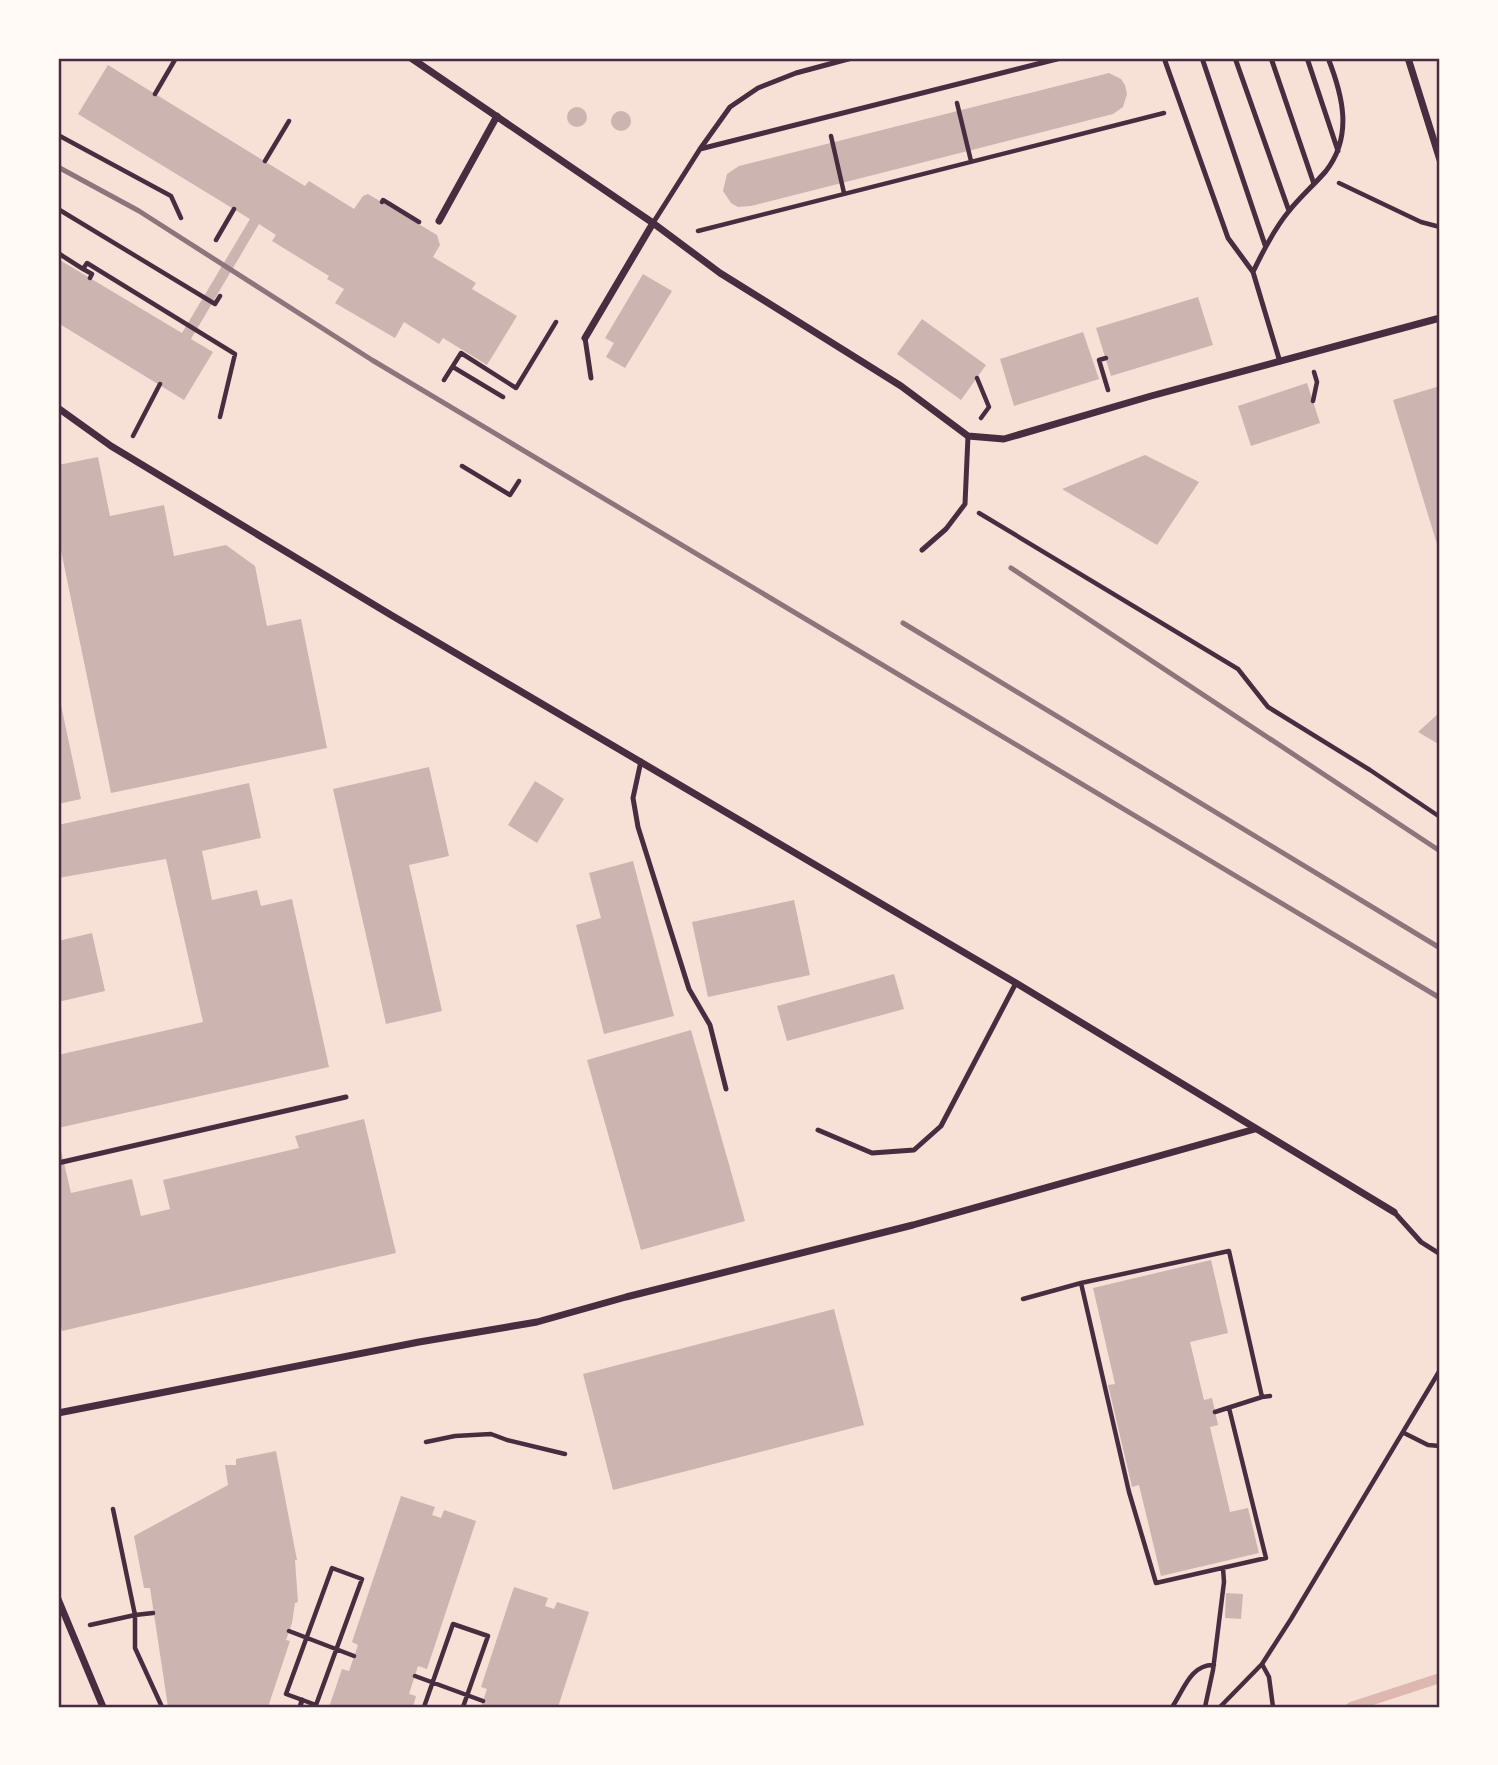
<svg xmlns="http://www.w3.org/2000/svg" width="1498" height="1765" font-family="'Sofia Sans Condensed',sans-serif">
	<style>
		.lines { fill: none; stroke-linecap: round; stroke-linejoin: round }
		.stream { stroke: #dcb8b0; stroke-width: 10 }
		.building { fill: #ccb4b1 }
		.path { stroke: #4a2c40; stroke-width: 4.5 }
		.service { stroke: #4a2c40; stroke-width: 5 }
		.minor { stroke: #4a2c40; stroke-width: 7 }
		.rail { stroke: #8f747c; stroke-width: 5 }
		.neatline { fill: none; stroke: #4a2c40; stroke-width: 2.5 }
	</style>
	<rect width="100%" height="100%" fill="#f7e1d7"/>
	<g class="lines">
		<path class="stream" d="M1351 1707 1440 1678"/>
	</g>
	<path class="building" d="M108 65 305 186 309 181 354 209 363 196 368 194 437 235 440 245 433 257 476 283 472 289 517 316 487 365 443 338 439 344 404 322 395 338 335 303 344 289 327 279 329 276 272 241 276 235 259 224 191 339 213 352 184 400 58 323V259L182 333 250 219 78 114Z
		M1109 73 1121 79 1125 85 1127 94 1123 107 1113 114 751 206 738 207 731 203 723 191 727 174 739 166Z
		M567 117a10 10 0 1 1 20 0a10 10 0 1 1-20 0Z
		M611 121a10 10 0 1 1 20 0a10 10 0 1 1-20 0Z
		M643 274 672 291 625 368 606 357 614 343 605 338Z
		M1198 297 1213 345 1111 376 1096 328Z
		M922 319 986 365 961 400 897 354Z
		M1083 332 1099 379 1014 406 1000 359Z
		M1307 383 1320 423 1251 446 1238 406Z
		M1440 386V554L1393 400Z
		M1145 455 1199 482 1157 545 1062 489Z
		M98 457 110 516 164 505 174 556 226 545 255 566 267 626 301 619 327 748 111 793 58 536V465Z
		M58 691 81 799 58 804Z
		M1440 712V745L1418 732Z
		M429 767 449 856 409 865 442 1011 386 1024 333 789Z
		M535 781 564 799 537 843 508 825Z
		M249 783 261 838 202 851 212 900 257 890 261 906 292 899 329 1067 58 1128V1055L203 1022 166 859 58 878V825Z
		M633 861 674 1016 604 1034 576 925 601 918 589 873Z
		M794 900 810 975 708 997 692 922Z
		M92 933 105 991 58 1002V941Z
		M894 974 904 1009 787 1041 777 1006Z
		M691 1030 745 1221 641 1250 587 1060Z
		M364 1119 396 1253 62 1331 58 1314V1137L71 1193 132 1179 141 1216 170 1209 163 1180 299 1148 295 1136Z
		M1211 1260 1228 1333 1190 1342 1204 1400 1212 1398 1218 1425 1210 1427 1230 1512 1248 1508 1259 1553 1161 1576 1139 1485 1132 1487 1108 1385 1115 1384 1093 1288Z
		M834 1309 864 1425 613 1490 583 1374Z
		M276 1451 297 1560H295L298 1602 295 1603 292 1623 286 1640 290 1641 268 1707H168L150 1588H144L134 1536 228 1485 225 1465H236V1459Z
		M401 1496 435 1507 432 1515 441 1518 444 1510 476 1521 427 1669 418 1666 409 1694 416 1696 413 1707H329L342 1669 349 1671 358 1645 352 1642Z
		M514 1587 548 1598 545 1606 554 1609 557 1602 589 1612 558 1707H481L487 1689 481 1687Z
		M1226 1593 1243 1594 1241 1619 1225 1618Z"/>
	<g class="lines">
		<path class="path" d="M155 94 176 58
			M957 103 971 161
			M58 135 171 196 181 218
			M831 136 844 193
			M265 161 289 121
			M1339 183 1421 222 1440 227
			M382 202 383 200 419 222
			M58 209 215 304 220 296
			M698 231 1164 113
			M216 240 234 209
			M58 253 83 269 87 263 235 354 220 417
			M83 269 92 274 90 278
			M1106 358 1099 360 1108 390
			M453 367 503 397
			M977 378 989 407 981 418
			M444 380 461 353 516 388 556 322
			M1313 401 1317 382 1314 372
			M133 436 160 384
			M462 466 510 495 519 481
			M979 513 1238 669 1268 707 1370 770 1440 817
			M1081 1283 1129 1492 1156 1583 1266 1558 1229 1408
			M1023 1299 1081 1283 1229 1251 1262 1397 1215 1412
			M1262 1397 1270 1396
			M1404 1433 1428 1445 1440 1446
			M426 1442 455 1436 491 1434 507 1440 565 1454
			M332 1568 362 1579 316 1705 286 1694Z
			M153 1613 135 1615V1648L162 1707
			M90 1625 135 1615 113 1509
			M289 1631 354 1656
			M1262 1664 1269 1677 1273 1707
			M415 1676 483 1701
			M424 1707 453 1624 488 1636 463 1707
			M1172 1707C1183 1692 1190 1664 1214 1665
			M1205 1707 1213 1670 1224 1582 1223 1568
			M1220 1707 1262 1664 1291 1619 1440 1370"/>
		<path class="service" d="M1164 58 1228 238 1253 272 1280 362
			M1202 58 1265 245
			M1235 58 1289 211
			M1271 58 1314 184
			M1307 58 1338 151
			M700 149 1061 58
			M653 223 700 149 730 107 758 88 796 73 852 58
			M1253 272C1263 251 1274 229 1289 211 1300 197 1314 185 1326 171 1353 136 1343 96 1328 58
			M585 338 591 378
			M922 550 946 529 965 504 968 436
			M641 761 633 798 638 827 689 989 710 1025 726 1089
			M818 1130 872 1153 914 1150 941 1126 1016 983
			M58 1163 346 1097
			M1394 1212 1421 1242 1440 1254
			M300 1707 302 1700"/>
		<path class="minor" d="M411 58 653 223 720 273 901 386 968 436 1004 439 1151 396 1440 318
			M1408 58 1440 160
			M439 221 497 116
			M585 338 653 223
			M58 408 111 446 391 615 1016 983 1394 1212
			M58 1413 419 1342 537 1322 626 1297 913 1225 1255 1129
			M58 1599 103 1707"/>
		<path class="rail" d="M58 167 139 211 372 360 1440 998
			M1011 568 1440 851
			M903 623 1440 948"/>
	</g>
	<rect width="1498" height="1765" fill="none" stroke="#fffaf5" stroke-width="119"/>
	<rect x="60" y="60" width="1378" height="1646" class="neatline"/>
</svg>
